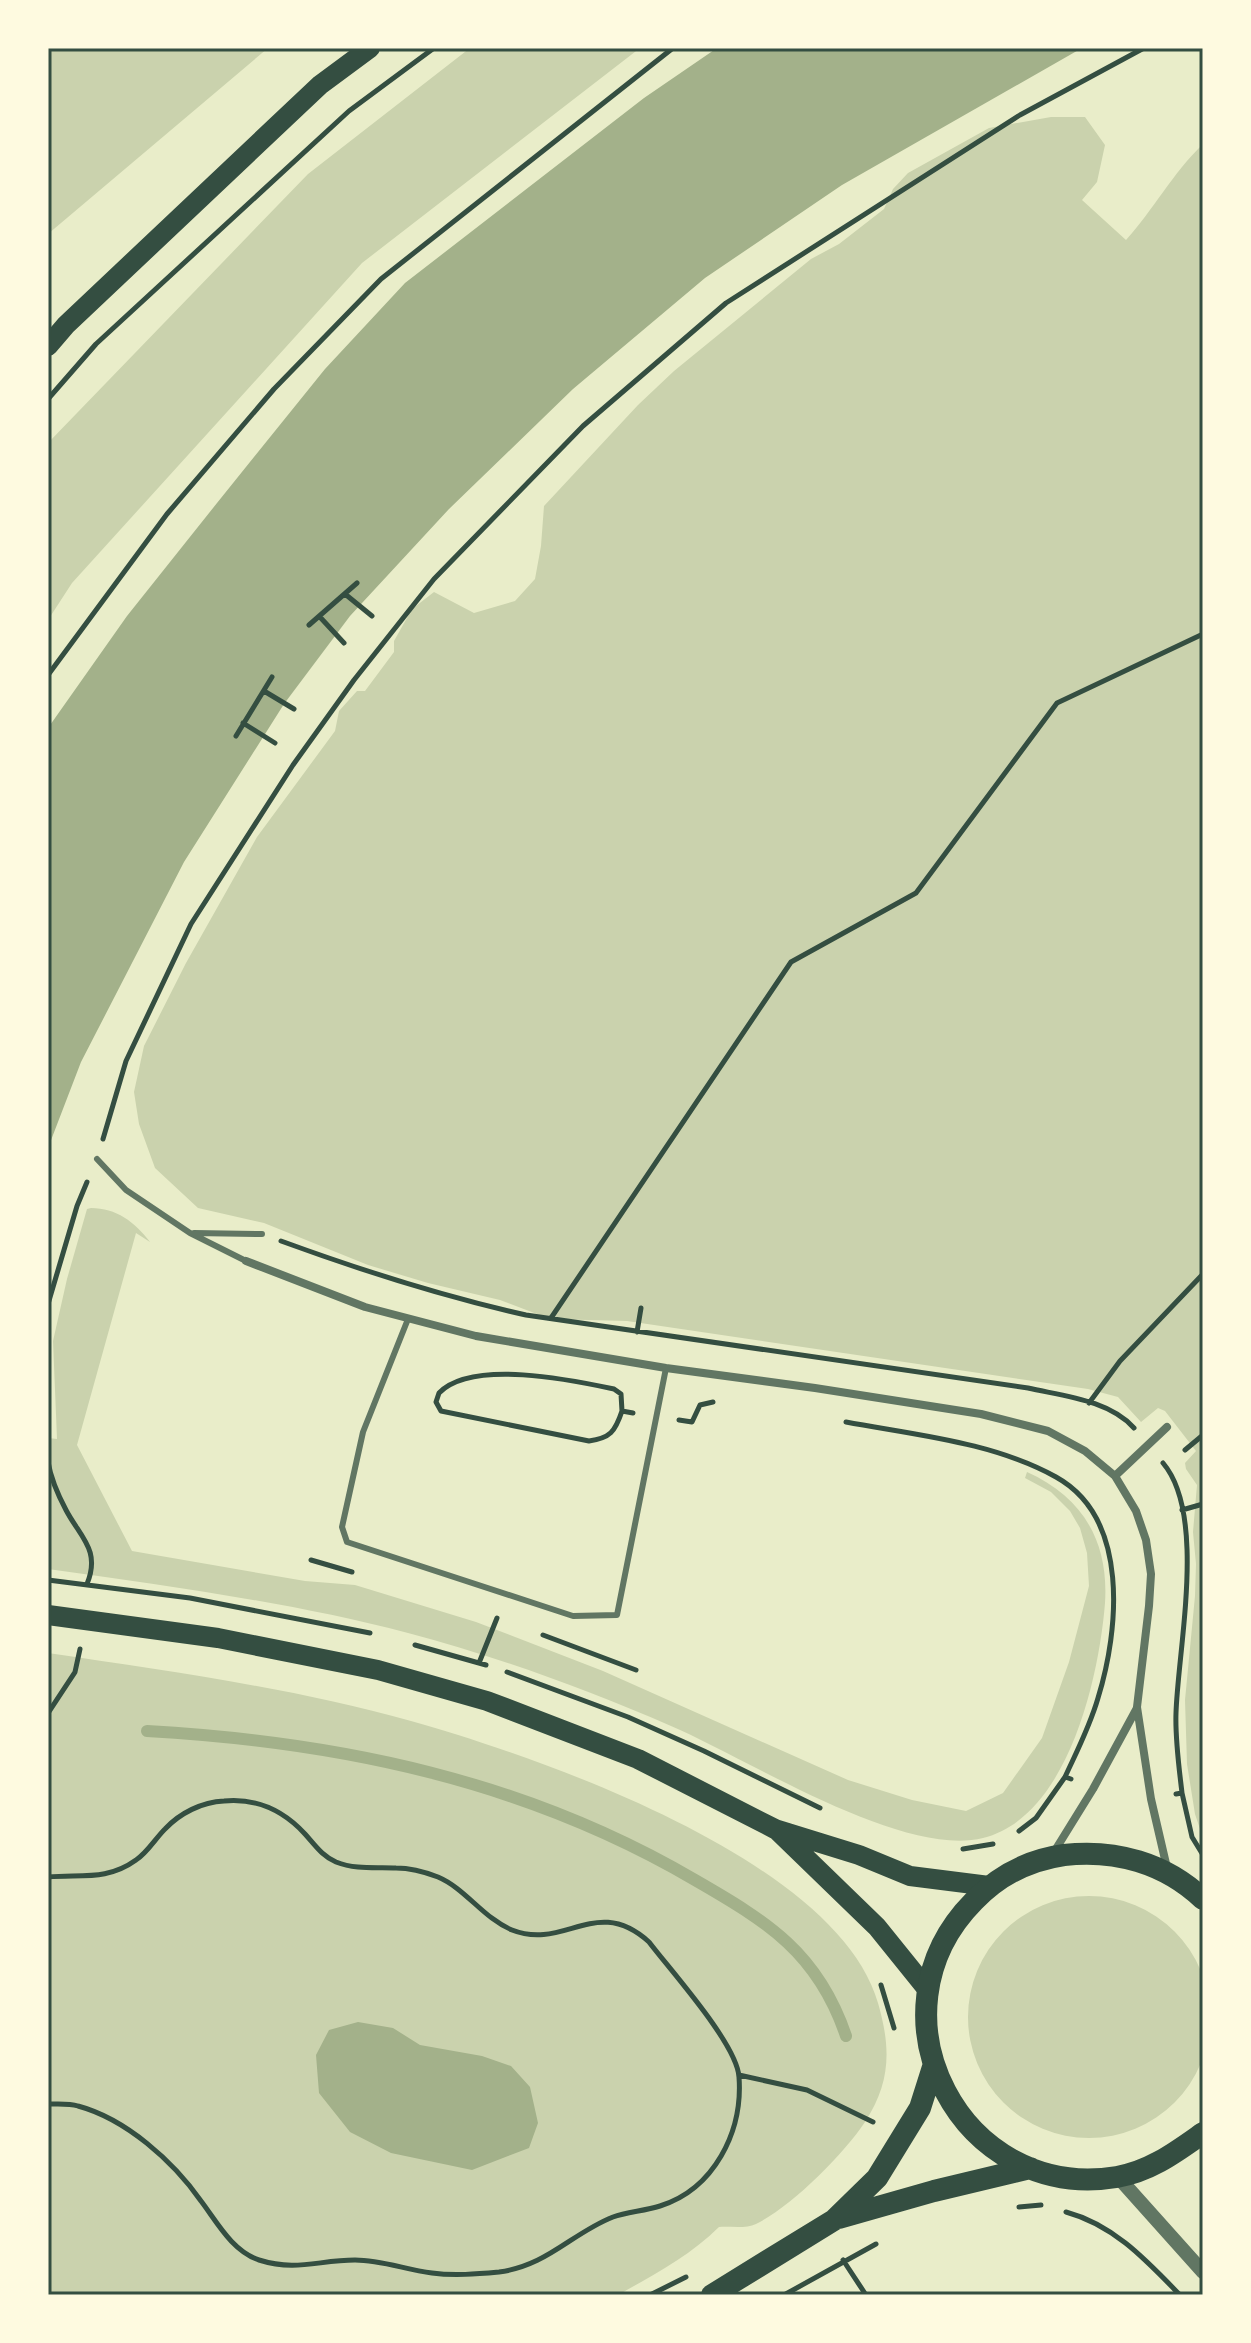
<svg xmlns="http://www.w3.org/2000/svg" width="1251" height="2343" font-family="'Fira Sans',sans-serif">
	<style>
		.green { fill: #cad2ad }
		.water { fill: #a3b18a }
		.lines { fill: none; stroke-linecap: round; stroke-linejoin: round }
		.stream { stroke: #a3b18a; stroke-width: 12 }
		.path { stroke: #344e41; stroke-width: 5 }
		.service { stroke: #617663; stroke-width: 6 }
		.minor { stroke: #617663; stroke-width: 8 }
		.tertiary { stroke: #617663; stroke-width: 14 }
		.primary { stroke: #344e41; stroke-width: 20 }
		.trunk { stroke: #344e41; stroke-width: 22 }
		.neatline { fill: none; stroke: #344e41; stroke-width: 3 }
	</style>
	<rect width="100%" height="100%" fill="#e9edc9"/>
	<path class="green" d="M48 48H268L48 234Z
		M470 48H640L362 263 72 583 48 620V443L308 174Z
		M1051 117H1085L1105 145 1097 182 1082 200 1126 240C1154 209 1172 174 1203 144V1838L1195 1814 1187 1764 1185 1700 1195 1596 1196 1564 1193 1532 1197 1485 1186 1469 1185 1463 1196 1451 1165 1411 1158 1408 1141 1422 1118 1397 1088 1389 627 1321 550 1319 500 1300 428 1283 368 1265 264 1223 198 1208 155 1168 139 1124 134 1092 144 1046 186 963 257 837 335 731 339 711 357 691H365L394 652V641L412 609 434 592 474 613 515 601 535 579 541 546 544 506 638 405 674 371 811 259 839 244 884 209 893 189 908 173 989 128Z
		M91 1208C116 1208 135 1222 150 1242L136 1233 77 1445 132 1551 305 1581 355 1585 476 1622 603 1671 848 1780 912 1800 966 1811 1003 1793 1042 1738 1069 1662 1089 1586 1087 1553 1080 1528 1070 1511 1051 1492 1025 1478 1027 1472C1083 1497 1109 1542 1105 1603 1099 1678 1068 1817 983 1838 902 1858 748 1759 671 1726 586 1689 498 1657 408 1633 290 1602 168 1586 48 1569V1438L57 1439 53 1341 67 1279 87 1209Z
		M48 1653C169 1671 293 1688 411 1721 542 1758 837 1860 878 2003 891 2048 891 2082 865 2122 843 2155 791 2207 756 2224 746 2229 730 2226 719 2227 690 2256 653 2275 618 2295H48Z
		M968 2017a121 121 0 1 1 242 0a121 121 0 1 1-242 0Z"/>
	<path class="water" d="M717 48H1082L842 185 705 278 573 389 449 509 350 616 284 704 184 862 81 1062 48 1148V728L127 616 217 503 325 369 405 283 644 98Z
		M358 2022 393 2028 420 2045 482 2056 511 2066 530 2087 538 2123 529 2148 472 2170 391 2153 350 2132 319 2093 316 2055 329 2030Z"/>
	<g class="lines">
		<path class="stream" d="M147 1731C341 1742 526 1781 695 1880 768 1922 818 1953 846 2036"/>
		<path class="path" d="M48 399 96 344 349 111 434 48
			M345 594 372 616
			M319 616 344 643
			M309 625 357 583
			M48 675 167 514 274 389 381 279 673 48
			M264 691 294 709
			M243 723 275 743
			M236 736 272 677
			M103 1139 126 1061 191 924 293 765 354 680 434 579 583 426 726 303 1020 115 1144 48
			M281 1241C363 1271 441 1296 526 1315L1028 1388C1063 1396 1109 1400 1134 1428
			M48 1304 77 1206 87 1182
			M551 1318 791 962 916 893 1057 703 1203 634
			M637 1332 641 1308
			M1089 1403 1120 1361 1203 1274
			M622 1411C615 1432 610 1438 589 1441L441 1411 436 1402 439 1393C472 1359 572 1380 614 1389L621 1394 622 1411 633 1413
			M679 1420 692 1422 700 1405 713 1402
			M846 1422C915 1435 993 1442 1056 1477 1130 1518 1119 1630 1098 1698 1090 1726 1077 1751 1065 1777
			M1185 1450 1203 1435
			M48 1462C51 1479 58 1495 66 1510 80 1537 101 1550 87 1584
			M1163 1463C1207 1515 1178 1648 1176 1713 1175 1739 1179 1767 1182 1793L1176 1794
			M1182 1510 1203 1504
			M311 1560 352 1572
			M48 1580 190 1598 370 1633
			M543 1635 636 1670
			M415 1645 486 1665
			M479 1663 497 1618
			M507 1672 628 1717 704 1751 820 1808
			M48 1713 75 1672 80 1649
			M1182 1793 1192 1837 1203 1855
			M1019 1831 1036 1818 1065 1777 1071 1779
			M963 1849 993 1844
			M48 1877C81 1874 107 1881 136 1860 147 1853 155 1839 165 1829 180 1813 202 1802 224 1801 256 1798 283 1810 305 1834 315 1845 322 1856 336 1862 356 1870 376 1867 396 1868 410 1868 425 1872 438 1877 466 1889 483 1918 512 1930 565 1951 596 1894 649 1942 671 1971 737 2044 739 2077 743 2132 714 2189 660 2206 644 2211 627 2212 613 2217 572 2233 547 2266 499 2272 477 2274 454 2276 432 2273 406 2270 382 2260 355 2260 318 2260 297 2272 259 2260 232 2251 217 2222 201 2201 173 2161 126 2119 78 2106 69 2103 58 2104 48 2104
			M881 1985 894 2028
			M739 2075 807 2090 873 2122
			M1019 2207 1041 2205
			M1066 2212C1114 2225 1146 2260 1180 2295
			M843 2260 866 2295
			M650 2295 686 2277
			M784 2295 876 2244"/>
		<path class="service" d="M97 1159 126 1190 190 1233 246 1261
			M194 1233 262 1234
			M408 1319 363 1432 342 1527 347 1542 573 1616 617 1615 666 1368"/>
		<path class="minor" d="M246 1261 365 1307 476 1336 666 1368 815 1388 981 1414 1048 1431 1085 1451 1115 1476 1136 1511 1146 1540 1151 1574 1149 1606 1137 1707 1151 1799 1167 1868
			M1115 1476 1167 1427
			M1054 1852 1093 1789 1137 1708"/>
		<path class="tertiary" d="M1118 2177 1203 2272"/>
		<path class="primary" d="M48 346 66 325 320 85 370 48
			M48 1615 218 1638 378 1670 487 1701 638 1759 775 1829 859 1855 910 1876 989 1886
			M778 1831 877 1927 927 1989"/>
		<path class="trunk" d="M1203 1899C1165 1863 1115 1849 1064 1855 1029 1860 998 1876 974 1901 862 2014 962 2203 1117 2177 1151 2171 1176 2152 1203 2133
			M839 2218 934 2191 1030 2168
			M712 2295 834 2220 877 2178 920 2108 933 2067"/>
	</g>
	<rect width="1251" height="2343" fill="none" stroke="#fefae0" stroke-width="100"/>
	<rect x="50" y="50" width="1151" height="2243" class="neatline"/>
</svg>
